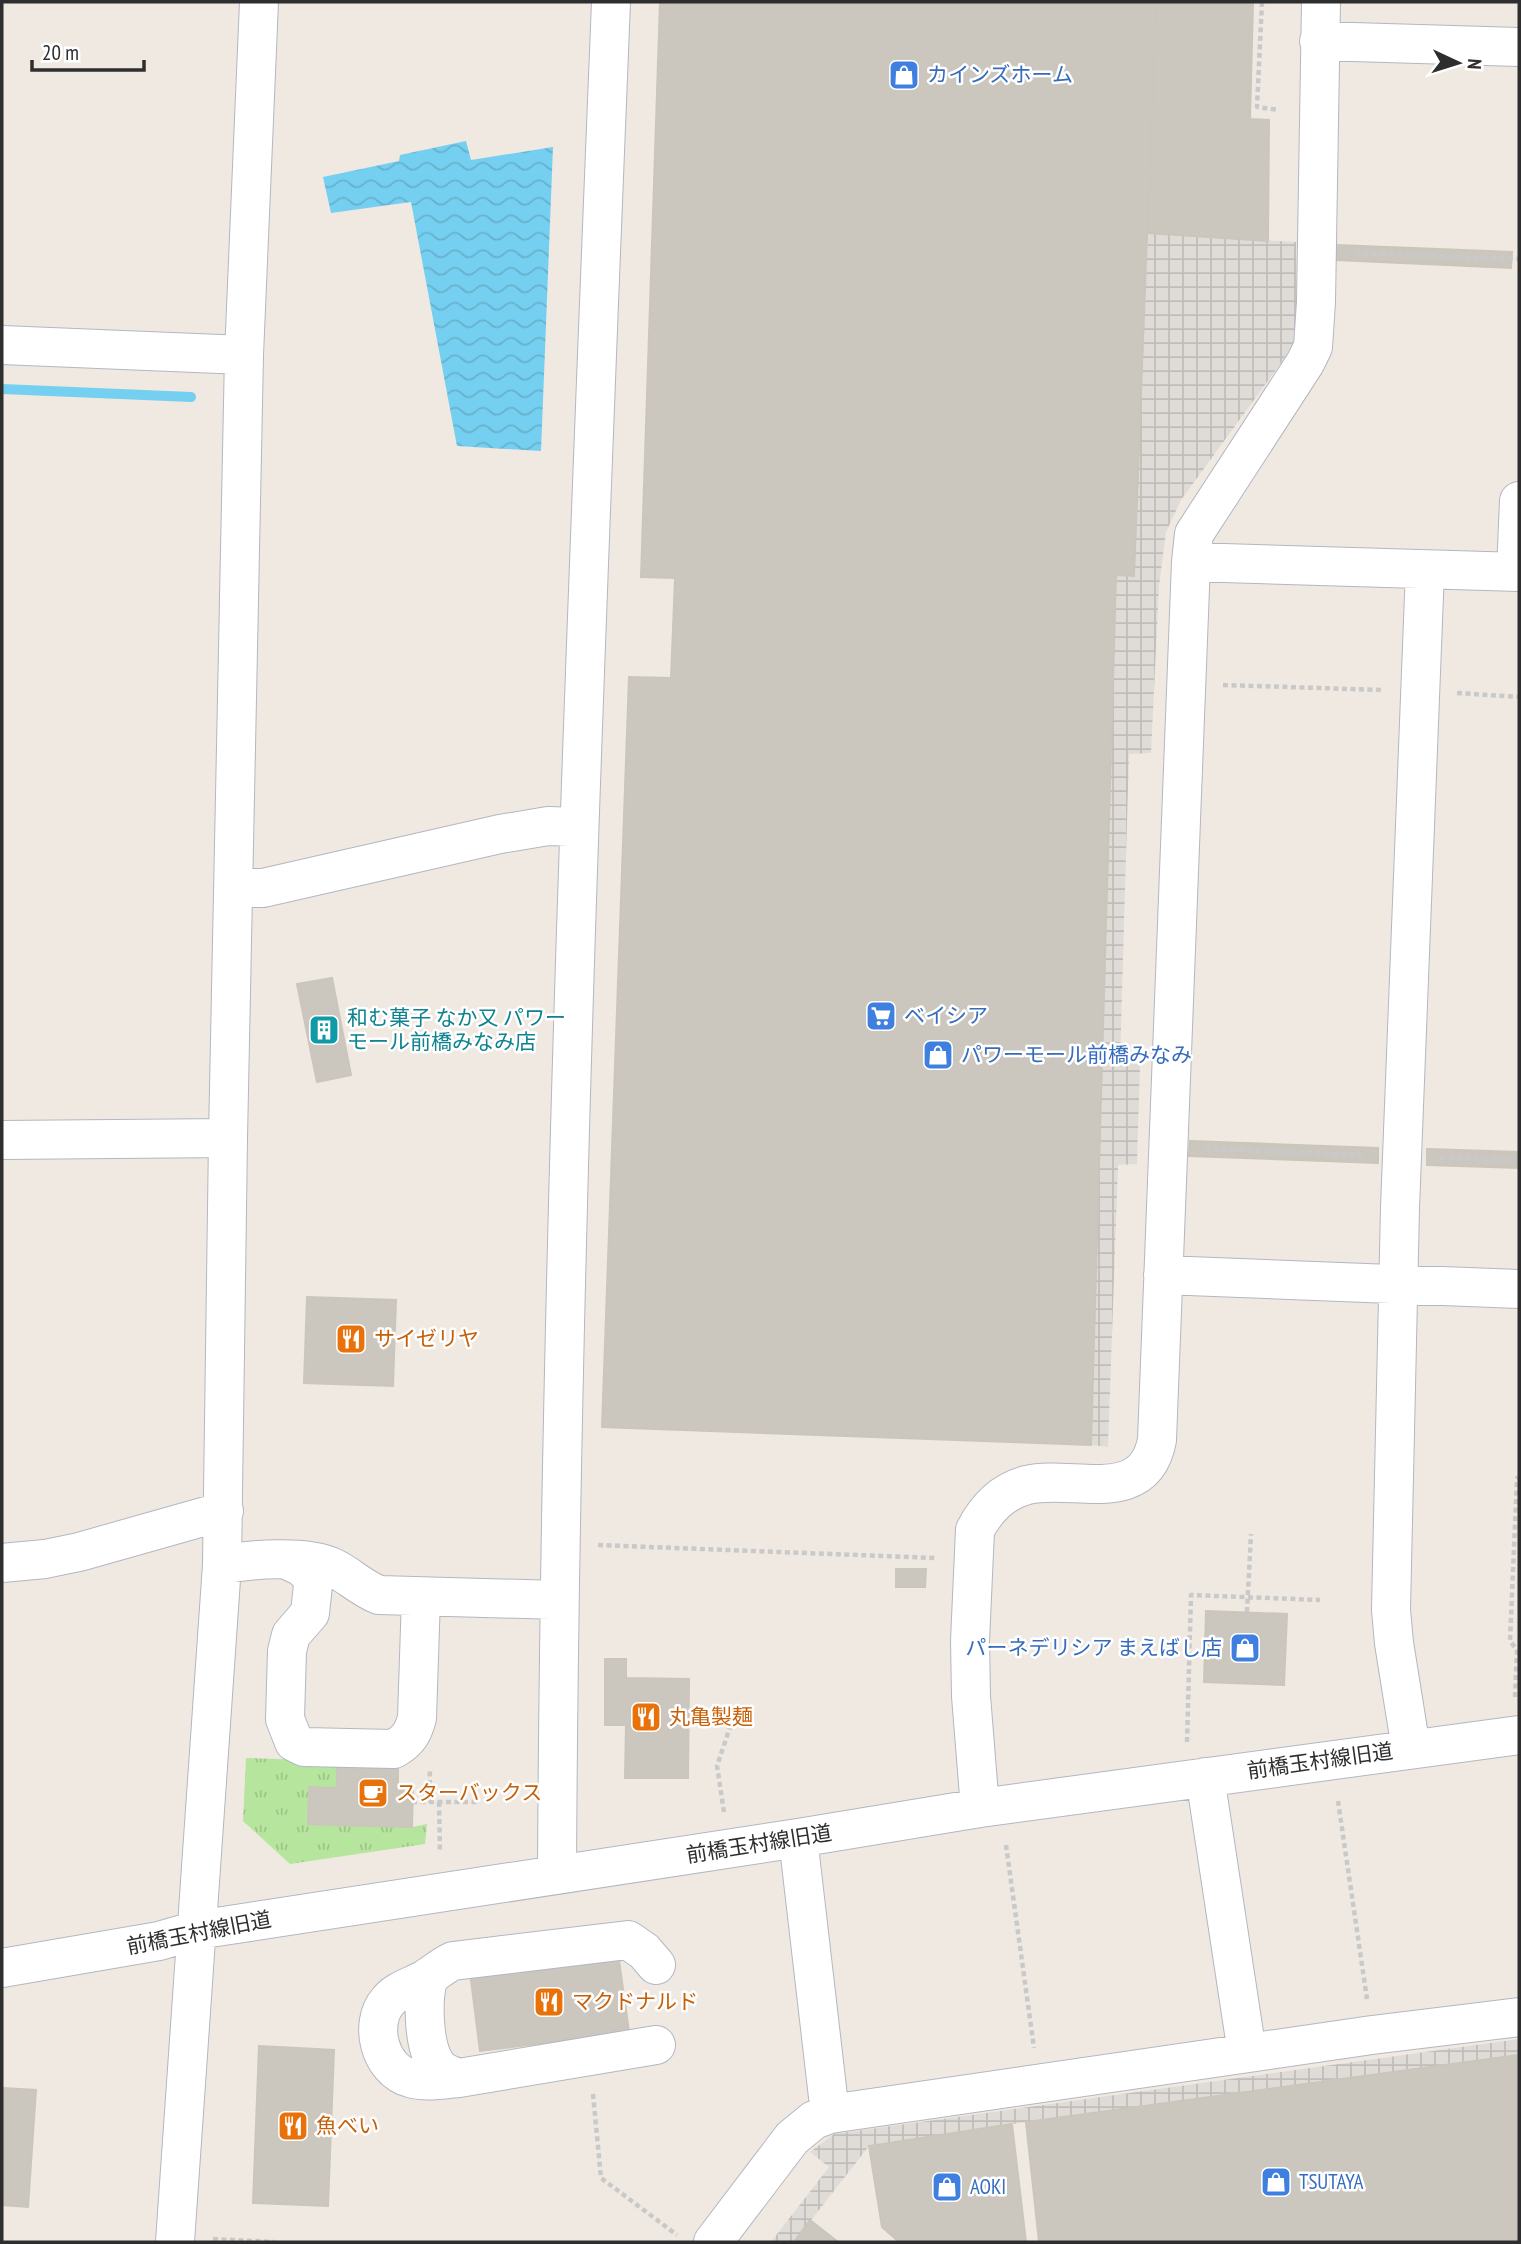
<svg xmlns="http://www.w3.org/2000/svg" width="1521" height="2244" font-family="'PT Sans Narrow','Noto Sans JP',sans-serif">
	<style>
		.grass { fill: url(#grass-tufts) }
		.plaza { fill: url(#plaza-grid) }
		.water { fill: url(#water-waves) }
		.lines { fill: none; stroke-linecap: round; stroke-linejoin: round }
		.stream { stroke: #75cff0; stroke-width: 10 }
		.building { fill: #cbc7bf; stroke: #cbc5ba; stroke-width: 2 }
		.minor-casing { stroke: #b4b7c1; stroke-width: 40 }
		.path { stroke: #c9c9c9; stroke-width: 4.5; stroke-dasharray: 5 3.5; stroke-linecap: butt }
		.minor { stroke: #fff; stroke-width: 38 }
		.labels { text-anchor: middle; stroke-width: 5; stroke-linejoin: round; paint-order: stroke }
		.shop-label { font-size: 21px; fill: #366cbe; stroke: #fff; text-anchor: start }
		.culture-label { font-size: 21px; fill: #0d838f; stroke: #fff; text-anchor: start }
		.food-label { font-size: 21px; fill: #c56008; stroke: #fff; text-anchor: start }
		.street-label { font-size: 21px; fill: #2e2e2e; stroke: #fff }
	</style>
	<defs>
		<pattern id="grass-tufts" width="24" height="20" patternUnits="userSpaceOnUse" patternTransform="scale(1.75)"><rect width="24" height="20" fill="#b6e59e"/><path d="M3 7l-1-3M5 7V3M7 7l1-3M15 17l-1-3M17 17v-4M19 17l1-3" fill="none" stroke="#9dc588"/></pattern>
		<pattern id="plaza-grid" width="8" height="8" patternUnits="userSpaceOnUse" patternTransform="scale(1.75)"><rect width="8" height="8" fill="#dfdcd8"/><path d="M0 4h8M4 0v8" fill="none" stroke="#c0bdba"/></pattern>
		<pattern id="water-waves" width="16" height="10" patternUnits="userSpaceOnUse" patternTransform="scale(1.75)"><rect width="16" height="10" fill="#75cff0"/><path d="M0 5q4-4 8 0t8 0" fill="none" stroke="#66b2ce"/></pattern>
	</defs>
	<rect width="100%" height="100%" fill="#efe9e1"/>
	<path class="grass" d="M246 1758 337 1761V1787L309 1788 308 1824 412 1827 427 1824 425 1844 290 1864 243 1821Z"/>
	<path class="plaza" d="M1148 233 1296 242V333L1292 346 1278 367 1181 500 1166 532 1159 586 1151 753 1129 754 1120 1063 1140 1064 1137 1164 1118 1165 1108 1447 1091 1445 1112 698 1116 575 1134 576Z
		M1519 2039V2055L1012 2124 869 2146 794 2242H771L829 2167 810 2152 834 2134Z"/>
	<path class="water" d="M466 141 471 160 553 147 541 451 457 446 411 202 331 213 323 177 399 161 400 155Z"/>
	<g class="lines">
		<path class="stream" d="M2 389 191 397"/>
	</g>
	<path class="building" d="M660 2H1156L1134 576 1116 575 1091 1445 602 1427 629 677 671 678 675 578 641 577Z
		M1156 2H1253L1250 119 1269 120 1268 241 1148 233Z
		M1337 245 1512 252 1511 268 1336 260Z
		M332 978 351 1075 317 1082 297 984Z
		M1190 1141 1378 1148V1163L1189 1156Z
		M1427 1149 1519 1152V1168L1427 1165Z
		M307 1297 396 1300 393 1386 304 1383Z
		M896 1569H926L925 1587H896Z
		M1206 1611 1287 1614 1284 1685 1204 1682Z
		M605 1659H626V1678L689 1679 688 1778H625L626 1725H605Z
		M337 1761 398 1763V1788L413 1789 412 1827 333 1825 334 1788 337 1787Z
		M309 1787 334 1788 333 1825 308 1824Z
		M618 1953 629 2032 480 2051 470 1972Z
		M259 2046 334 2050 328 2206 253 2203Z
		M1519 2055V2242H1039L1026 2122Z
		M2 2088 36 2090 28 2207 2 2205Z
		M1012 2124 1026 2242H899L882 2227 869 2146Z
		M810 2220 838 2242H794Z"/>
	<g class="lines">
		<g class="minor-casing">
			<path id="minor" d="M1319 41 1519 47
				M2 345 244 355
				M1191 562 1519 572
				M1516 571 1519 501
				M233 888H263L500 834 548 826 578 827
				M2 1140 228 1138
				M1163 1275 1519 1289
				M289 1561 302 1567 310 1575 313 1585 310 1613 291 1635 287 1651 285 1719 294 1742 304 1747 394 1749C408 1741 413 1733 417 1718L421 1597
				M2 1563 45 1559 79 1552 224 1511
				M222 1565C249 1559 307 1555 332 1567 349 1575 361 1588 379 1595L559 1600
				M1411 1749 1394 1643 1391 1610 1400 1208 1425 570
				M1205 1777 1247 2053
				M980 1808 971 1696 970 1641 975 1530C986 1509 1003 1491 1027 1485 1073 1474 1144 1508 1157 1440L1191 562 1194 534 1305 363 1313 347 1316 302 1321 2
				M798 1838 830 2114
				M557 1875C560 1250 586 626 611 2
				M656 1965 644 1951 628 1940 453 1961C442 1966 435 1973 425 1979 413 1986 397 1990 388 2001 368 2024 380 2070 410 2078 426 2083 444 2079 459 2078L656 2045
				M2 1968 159 1941 197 1930 798 1838 980 1808 1519 1735
				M429 1977C422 1998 423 2045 436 2064 441 2072 451 2075 459 2078
				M175 2242 222 1565 228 1138 244 355 259 2
				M713 2242 792 2138 814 2120 830 2114 1372 2035 1519 2017"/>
		</g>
		<path class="path" d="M1262 2 1257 107 1279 110
			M1355 253 1519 259
			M1223 685 1382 690
			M1457 693 1519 697
			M1205 1149 1364 1155
			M1440 1158 1519 1160
			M598 1545 935 1558
			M1247 1612 1251 1534
			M1515 1697 1517 1650 1510 1641 1517 1478H1519
			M1187 1742 1191 1595 1320 1600
			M1338 1801 1367 1999
			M412 1802H478
			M429 1802 430 1769
			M439 1802 440 1852
			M724 1812 717 1766 731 1724
			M1006 1845 1034 2048
			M593 2094 601 2178 677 2235
			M213 2239 275 2242"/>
		<use href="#minor" class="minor"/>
	</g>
	<defs>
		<g id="shop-square" transform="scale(1.575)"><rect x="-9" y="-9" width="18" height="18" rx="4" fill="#3f7fe0" stroke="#fff"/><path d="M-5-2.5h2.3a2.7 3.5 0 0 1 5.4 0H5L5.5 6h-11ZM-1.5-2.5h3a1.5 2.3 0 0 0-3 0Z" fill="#fff"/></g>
		<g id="supermarket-square" transform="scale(1.575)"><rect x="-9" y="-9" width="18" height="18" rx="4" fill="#3f7fe0" stroke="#fff"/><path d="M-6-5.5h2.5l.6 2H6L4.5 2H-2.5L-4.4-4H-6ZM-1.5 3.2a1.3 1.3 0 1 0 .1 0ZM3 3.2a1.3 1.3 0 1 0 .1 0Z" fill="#fff"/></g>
		<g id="building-square" transform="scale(1.575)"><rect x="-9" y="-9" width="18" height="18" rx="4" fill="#0f9aa8" stroke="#fff"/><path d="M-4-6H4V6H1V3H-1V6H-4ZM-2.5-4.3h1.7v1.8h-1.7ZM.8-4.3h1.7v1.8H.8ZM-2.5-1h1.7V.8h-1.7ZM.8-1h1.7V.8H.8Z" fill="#fff"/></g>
		<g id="restaurant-square" transform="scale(1.575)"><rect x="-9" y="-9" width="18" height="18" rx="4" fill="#e8710a" stroke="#fff"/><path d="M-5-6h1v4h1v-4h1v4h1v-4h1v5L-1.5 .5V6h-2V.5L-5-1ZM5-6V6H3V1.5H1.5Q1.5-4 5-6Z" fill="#fff"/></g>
		<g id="cafe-square" transform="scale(1.575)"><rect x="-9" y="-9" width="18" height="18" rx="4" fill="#e8710a" stroke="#fff"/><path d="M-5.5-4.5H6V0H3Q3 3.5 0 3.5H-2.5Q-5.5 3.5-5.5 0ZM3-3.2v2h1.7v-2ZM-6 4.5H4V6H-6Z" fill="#fff"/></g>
	</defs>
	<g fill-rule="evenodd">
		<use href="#shop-square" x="904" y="75"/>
		<use href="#supermarket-square" x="881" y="1016"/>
		<use href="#building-square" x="324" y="1030"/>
		<use href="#shop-square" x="938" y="1055"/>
		<use href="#restaurant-square" x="351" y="1339"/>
		<use href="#shop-square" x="1245" y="1648"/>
		<use href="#restaurant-square" x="646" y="1717"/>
		<use href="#cafe-square" x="373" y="1793"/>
		<use href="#restaurant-square" x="549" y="2002"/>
		<use href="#restaurant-square" x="293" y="2126"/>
		<use href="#shop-square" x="1276" y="2182"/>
		<use href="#shop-square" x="947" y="2187"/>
	</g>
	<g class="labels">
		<g class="shop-label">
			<text x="927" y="82">カインズホーム</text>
			<text x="904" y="1023">ベイシア</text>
			<text x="961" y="1062">パワーモール前橋みなみ</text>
			<text x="1222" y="1655" text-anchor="end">パーネデリシア まえばし店</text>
			<text x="1299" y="2189">TSUTAYA</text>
			<text x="970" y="2194">AOKI</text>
		</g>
		<g class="culture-label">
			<text x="347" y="1025">和む菓子 なか又 パワー<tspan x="347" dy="24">モール前橋みなみ店</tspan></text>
		</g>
		<g class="food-label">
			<text x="374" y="1346">サイゼリヤ</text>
			<text x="669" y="1724">丸亀製麺</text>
			<text x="396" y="1800">スターバックス</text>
			<text x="572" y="2009">マクドナルド</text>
			<text x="316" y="2133">魚べい</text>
		</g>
		<g class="street-label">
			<text transform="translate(1320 1761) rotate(-8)" y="7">前橋玉村線旧道</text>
			<text transform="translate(759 1844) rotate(-9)" y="7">前橋玉村線旧道</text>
			<text transform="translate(199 1933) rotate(-11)" y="7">前橋玉村線旧道</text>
		</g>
	</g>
	<rect width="1521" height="2244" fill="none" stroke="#2e2e2e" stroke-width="7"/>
	<g transform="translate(1458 63) rotate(94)" stroke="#ffffff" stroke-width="5" paint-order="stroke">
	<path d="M0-5L12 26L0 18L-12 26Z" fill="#2e2e2e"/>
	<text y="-10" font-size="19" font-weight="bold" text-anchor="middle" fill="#2e2e2e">N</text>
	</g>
	<path d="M32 60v10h112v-10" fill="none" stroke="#2e2e2e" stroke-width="3.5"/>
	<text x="42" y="60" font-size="21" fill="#2e2e2e" stroke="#ffffff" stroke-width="5" paint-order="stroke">20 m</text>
</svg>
